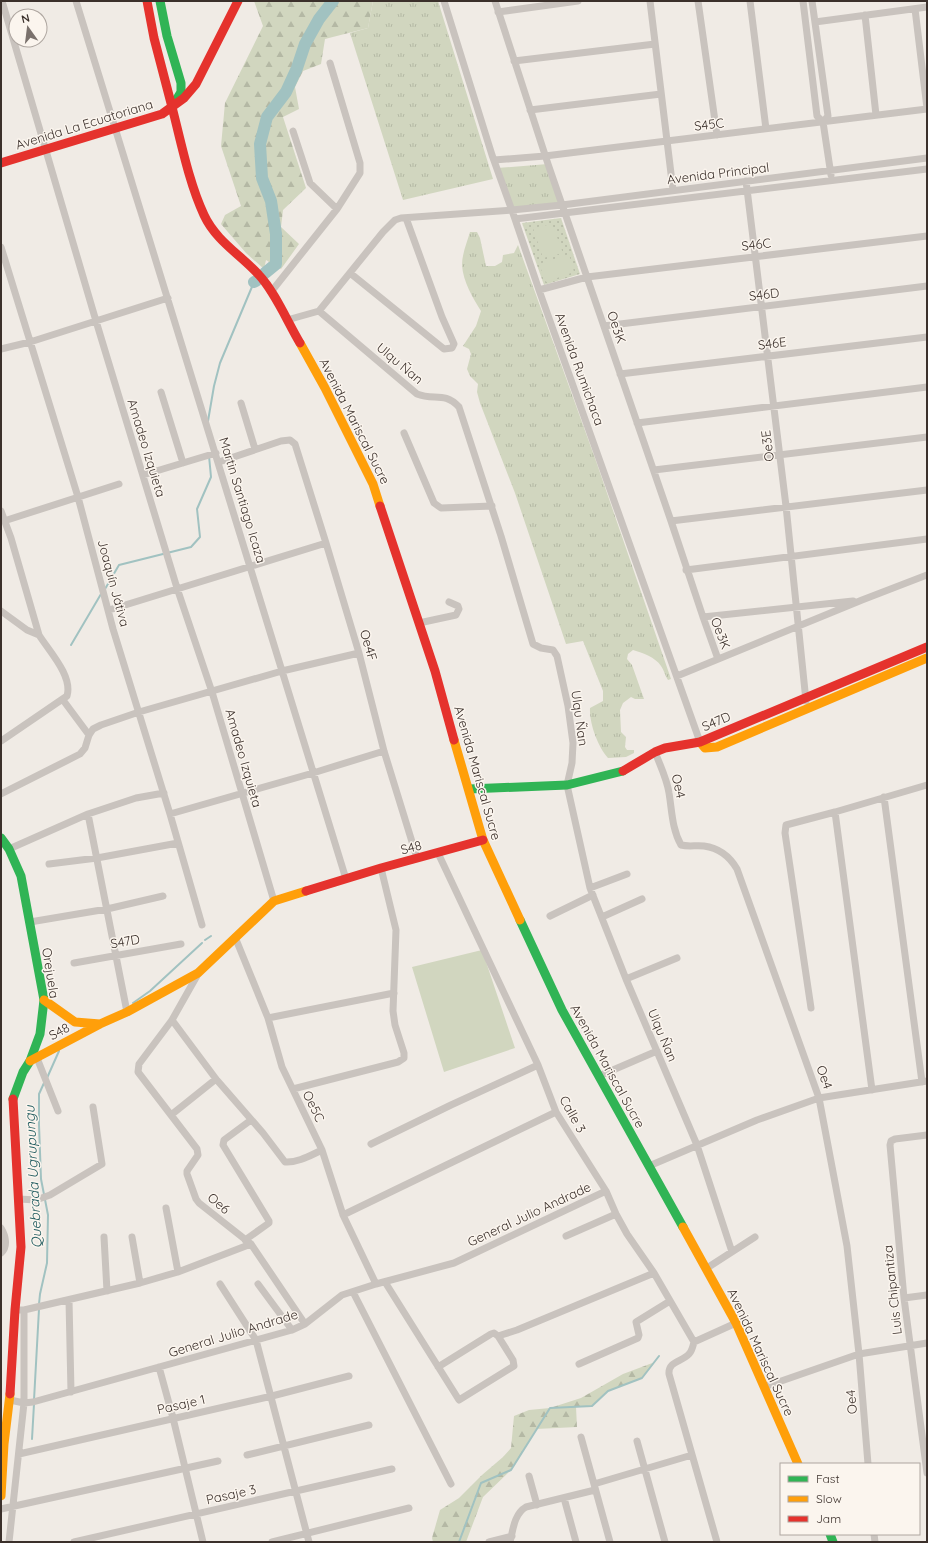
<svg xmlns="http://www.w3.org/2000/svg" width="928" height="1543" font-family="Quicksand,sans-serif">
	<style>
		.grass { fill: url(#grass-tufts) }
		.forest { fill: url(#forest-firs) }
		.park { fill: url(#park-dots) }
		.garden { fill: #d1d6bf }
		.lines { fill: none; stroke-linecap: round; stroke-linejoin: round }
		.stream { stroke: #a1c2c1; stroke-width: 2 }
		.river { stroke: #a1c2c1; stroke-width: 12 }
		.street { stroke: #c9c3be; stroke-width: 7 }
		.fast { stroke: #30b455; stroke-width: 9 }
		.slow { stroke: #ff9f0a; stroke-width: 9 }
		.jam { stroke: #e5322d; stroke-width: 9 }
		.labels { text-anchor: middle; stroke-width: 3; stroke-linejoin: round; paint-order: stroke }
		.street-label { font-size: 13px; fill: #3b302b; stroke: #fbf5ee }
		.water-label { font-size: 14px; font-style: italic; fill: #1f5a5e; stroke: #fbf5ee }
	</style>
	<defs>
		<pattern id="grass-tufts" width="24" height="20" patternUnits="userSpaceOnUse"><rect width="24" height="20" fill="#d1d6bf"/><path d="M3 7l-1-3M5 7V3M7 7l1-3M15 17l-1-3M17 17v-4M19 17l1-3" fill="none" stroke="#b4b8a4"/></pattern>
		<pattern id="forest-firs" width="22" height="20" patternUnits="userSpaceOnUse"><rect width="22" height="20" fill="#d1d6bf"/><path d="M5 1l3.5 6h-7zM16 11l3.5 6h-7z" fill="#b4b8a4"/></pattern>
		<pattern id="park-dots" width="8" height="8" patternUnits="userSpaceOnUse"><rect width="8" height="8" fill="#d1d6bf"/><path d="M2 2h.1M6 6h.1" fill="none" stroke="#b4b8a4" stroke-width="1.8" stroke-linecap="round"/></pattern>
	</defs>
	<rect width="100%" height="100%" fill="#f0ebe5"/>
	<path class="grass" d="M373 1H438L493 179 403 200 350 33 368 28Z
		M548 164 562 205 512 210 497 168Z
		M470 232H477L480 238 486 266H495L502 262 503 255 514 253 518 245 596 461 671 679 668 680C665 676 664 670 661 666 655 657 643 653 633 650L628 654 627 659 632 665 644 699H635L631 697 623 703 620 710 621 732 626 737 625 747 627 750H634V753L626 757 608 758C598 747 589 723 590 708L603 701V691L583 641 566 644 515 493 480 403 477 392 478 384 470 376 467 369 471 354 469 349 463 346 476 326 481 311C473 298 463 282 462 265 462 254 467 242 470 232Z"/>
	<path class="forest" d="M254 1H373L368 28 325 39 321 64 303 71 295 87 299 109 283 117 306 188 283 210 281 227 299 244 281 269 266 260 264 269 246 253 221 224 225 215 241 206 221 146 225 103 263 26Z
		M655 1362 642 1378 608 1391 592 1406 576 1407 577 1427 536 1429 511 1470 483 1497 466 1542H433L432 1538 440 1510 459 1498 482 1475 503 1457 511 1448 514 1416 529 1410 550 1408 581 1398 623 1374Z"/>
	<path class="park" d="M561 218 580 274 544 285 522 223Z"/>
	<path class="garden" d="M552 224 563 253 543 258 533 228Z
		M569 254 574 272 546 282 539 264Z
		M482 950 515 1048 444 1072 412 967Z"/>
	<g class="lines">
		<path class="stream" d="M208 421 214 386 220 363 254 282
			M105 589 119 565 191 547 200 537 197 509 211 477 209 456
			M71 645 101 594
			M205 940 211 936
			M133 1003 150 991 202 943
			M47 1078 59 1051
			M39 1304 40 1294 47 1263 48 1215 41 1179 39 1125V1094L44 1083
			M34 1400 39 1309
			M32 1439 34 1404
			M459 1542 481 1483 511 1470 550 1408 592 1406 608 1391 642 1378 659 1356"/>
		<path class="river" d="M265 273 276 264V234L271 201 262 178 260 144 267 117 286 92 297 68 305 44 319 19 333 1
			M254 282 256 281"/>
		<path class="street" d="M2 1 96 321 177 588 212 692 274 901
			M76 1 346 879
			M444 1 492 155 515 219 539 290 700 742
			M495 1 548 164 671 521 703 617 718 659
			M650 1 673 190
			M698 1 717 135
			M750 1 766 129
			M803 1 817 116 823 122 831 175
			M812 1 828 116 823 122
			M915 9 927 108
			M498 12 578 1
			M865 15 876 115
			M815 22 927 7
			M514 61 655 44
			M530 110 661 94
			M293 131 310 183 337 209
			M494 160 545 156 927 109
			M746 181 786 506 806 701
			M515 219 927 169
			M1 247 78 497 113 629 170 814 202 925
			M350 273 444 349 452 348 454 344 442 317 406 218
			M539 290 587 277 927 236
			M271 292 337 209 360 173V163L330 63
			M319 311 417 394C434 401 444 391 459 407L501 536 533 644 541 648 553 650 557 656 568 706 573 743 572 763 567 785 590 888 626 979 697 1145 732 1252
			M287 320 319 311 383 232 395 220 401 218 512 210 562 205 927 158
			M604 326 927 286
			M1 349 30 342 168 298
			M620 374 927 337
			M161 392 183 463
			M241 403 255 449
			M637 423 927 387
			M404 433 434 503 441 508 492 506
			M219 462 281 441 290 440 295 444 326 543 359 653 384 751 417 858
			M654 470 927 437
			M143 475 216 453
			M1 511 11 538 39 635 27 630 1 611
			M1 520 4 521 119 484
			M671 521 927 490
			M686 570 927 539
			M109 610 326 543
			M703 617 853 601
			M419 623 456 615 459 609 458 606 449 602
			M677 676 862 600 927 575
			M63 700 89 735
			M1 741 67 696C73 676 49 651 39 635
			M655 752C660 765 667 779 669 793 672 811 672 829 681 845 689 847 696 845 704 846 719 848 730 857 737 869L819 1098 847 1246 859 1354 868 1464
			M1 794 80 754 85 748 89 735 93 729 101 725 139 712 282 671 359 653
			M884 797 922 1082
			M835 812 872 1090
			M88 814 127 1012
			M170 814 313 773 384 751
			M9 849 88 814 136 798 164 793
			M438 853 538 1065 556 1112 606 1191 616 1214 627 1234 654 1273 694 1342C693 1346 692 1351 689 1354 682 1362 668 1361 669 1374L717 1542
			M49 864 97 858 178 843
			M590 888 627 874
			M550 916 593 895
			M602 917 642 899
			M30 922 107 909 163 896
			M235 937 268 1018 282 1067 322 1150 343 1215 376 1284
			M74 963 181 944
			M198 974 172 1020 139 1064 138 1072 197 1149 198 1155 187 1171V1174L196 1199 199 1203 251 1244 305 1324
			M626 979 677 958
			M811 1008 785 833 786 825 835 812 927 785
			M268 1018 394 993
			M172 1020 216 1079 263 1133 285 1162C298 1163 311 1155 322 1150
			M37 1058 58 1111
			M599 1076 657 1051
			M293 1089 398 1062 404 1058V1053L395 1025 393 1011 396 930 381 868
			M171 1115 216 1079
			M927 1135 895 1139 891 1141 890 1145 904 1298 927 1473
			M371 1144 451 1105 538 1065
			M649 1166 757 1120 819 1098 927 1081
			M19 1199 36 1200 50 1195 102 1164 93 1107
			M166 1208 178 1272
			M343 1215 556 1112
			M1 1228C6 1236 8 1247 1 1253
			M566 1236 616 1214
			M104 1237 107 1291
			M132 1237 140 1283
			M245 1240 269 1223V1221L223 1145 224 1140 251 1120
			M707 1268 755 1237
			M385 1282 459 1400 514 1366 513 1360 498 1336
			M220 1284 256 1340 309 1542
			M258 1284 292 1330
			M353 1292 451 1484
			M904 1298 927 1295
			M69 1300 71 1392
			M15 1310H24L140 1283 178 1272 251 1244
			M694 1342 736 1323
			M579 1364 638 1338 639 1335 636 1322 670 1301
			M159 1367 173 1418 203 1542
			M438 1367 491 1334 494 1333 498 1336 517 1330 654 1273
			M764 1387 859 1354 927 1343
			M10 1400 24 1403 33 1402 292 1330 305 1324 342 1295 376 1284 454 1263 606 1191
			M581 1437 610 1542
			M637 1441 665 1542
			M19 1454 272 1396 349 1376
			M247 1455 369 1425
			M529 1476 537 1505
			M594 1484 692 1455
			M564 1498 576 1542
			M1 1509 218 1461
			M874 1534 875 1542
			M9 1542 24 1403V1310
			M74 1542 392 1469
			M272 1542 409 1508
			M489 1542 512 1536
			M510 1542C513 1530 514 1514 526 1507L595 1490"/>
		<path class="fast" d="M160 1 167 36 181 83V92L172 107
			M469 789 567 785 623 771
			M1 838 9 849 21 876 44 1000 40 1034 30 1061 23 1072 13 1099
			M520 920 562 1010 683 1227
			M830 1534 833 1542"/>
		<path class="slow" d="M300 343 325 388 373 484 380 506
			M454 740 483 840 520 920
			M700 742 705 748 717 747 927 658
			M44 1000 75 1022 100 1024
			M30 1061 100 1024 127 1012 198 973 274 901 306 891
			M683 1227 736 1323 798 1464
			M1 1496 4 1444 10 1394"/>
		<path class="jam" d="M147 1 154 38 172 107
			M172 107C181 142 189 183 204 215 216 241 241 255 259 275 275 292 288 323 300 343
			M1 163 162 114 184 98 196 84 238 1
			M380 506 435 671 454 740
			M623 771 655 752 665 748 700 742 927 647
			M306 891 381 868 483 840
			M10 1394 15 1310 21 1247 13 1099"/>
	</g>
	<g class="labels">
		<g class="street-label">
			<text transform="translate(84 124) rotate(-17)" y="5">Avenida La Ecuatoriana</text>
			<text transform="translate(709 124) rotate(-7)" y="5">S45C</text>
			<text transform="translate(718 173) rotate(-7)" y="5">Avenida Principal</text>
			<text transform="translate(756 244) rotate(-7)" y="5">S46C</text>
			<text transform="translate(764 294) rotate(-7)" y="5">S46D</text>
			<text transform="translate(617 327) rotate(71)" y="5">Oe3K</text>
			<text transform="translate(772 343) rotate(-7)" y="5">S46E</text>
			<text transform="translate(400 363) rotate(40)" y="5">Ulqu Ñan</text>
			<text transform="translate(580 369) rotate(70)" y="5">Avenida Rumichaca</text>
			<text transform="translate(355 421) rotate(63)" y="5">Avenida Mariscal Sucre</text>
			<text transform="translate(767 446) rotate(-97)" y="5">Oe3E</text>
			<text transform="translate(147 448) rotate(73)" y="5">Amadeo Izquieta</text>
			<text transform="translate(243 500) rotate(73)" y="5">Martin Santiago Icaza</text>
			<text transform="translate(114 583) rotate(75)" y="5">Joaquín Játiva</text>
			<text transform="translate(721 633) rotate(69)" y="5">Oe3K</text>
			<text transform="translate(369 645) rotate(74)" y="5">Oe4F</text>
			<text transform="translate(580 718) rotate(82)" y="5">Ulqu Ñan</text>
			<text transform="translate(716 721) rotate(-23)" y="5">S47D</text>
			<text transform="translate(244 758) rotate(74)" y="5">Amadeo Izquieta</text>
			<text transform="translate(478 773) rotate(74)" y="5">Avenida Mariscal Sucre</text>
			<text transform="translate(679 786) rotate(77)" y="5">Oe4</text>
			<text transform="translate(411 847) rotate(-15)" y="5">S48</text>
			<text transform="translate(125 941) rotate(-10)" y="5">S47D</text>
			<text transform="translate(51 973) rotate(81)" y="5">Orejuela</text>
			<text transform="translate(59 1031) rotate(-28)" y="5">S48</text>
			<text transform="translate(663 1035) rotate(67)" y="5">Ulqu Ñan</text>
			<text transform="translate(608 1066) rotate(61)" y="5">Avenida Mariscal Sucre</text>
			<text transform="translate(825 1077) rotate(71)" y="5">Oe4</text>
			<text transform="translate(314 1106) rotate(64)" y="5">Oe5C</text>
			<text transform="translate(573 1114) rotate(61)" y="5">Calle 3</text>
			<text transform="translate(219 1203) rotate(40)" y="5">Oe6</text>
			<text transform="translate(529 1214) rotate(-25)" y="5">General Julio Andrade</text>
			<text transform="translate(892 1290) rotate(-96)" y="5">Luis Chipantiza</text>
			<text transform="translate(233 1333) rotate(-17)" y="5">General Julio Andrade</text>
			<text transform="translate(761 1352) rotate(65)" y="5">Avenida Mariscal Sucre</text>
			<text transform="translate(851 1402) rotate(-95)" y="5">Oe4</text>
			<text transform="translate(181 1404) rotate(-13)" y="5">Pasaje 1</text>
			<text transform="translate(231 1494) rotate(-13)" y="5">Pasaje 3</text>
		</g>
		<g class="water-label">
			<text transform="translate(33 1177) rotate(-93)" y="5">Quebrada Ugrupungu</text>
		</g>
	</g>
	<rect width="928" height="1543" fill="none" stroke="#3b302b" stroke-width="4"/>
	<rect x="780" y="1463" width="140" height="72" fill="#fbf5ee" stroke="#aea6a0"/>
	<rect x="788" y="1476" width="20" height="6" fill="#30b455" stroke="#aea6a0"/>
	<text x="816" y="1483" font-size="12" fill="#3b302b">Fast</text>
	<rect x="788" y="1496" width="20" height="6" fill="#ff9f0a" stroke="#aea6a0"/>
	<text x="816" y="1503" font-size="12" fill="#3b302b">Slow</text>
	<rect x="788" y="1516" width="20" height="6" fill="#e5322d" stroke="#aea6a0"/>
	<text x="816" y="1523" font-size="12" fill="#3b302b">Jam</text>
	<g transform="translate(28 28) rotate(346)"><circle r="19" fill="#fbf5ee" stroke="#aea6a0"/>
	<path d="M0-3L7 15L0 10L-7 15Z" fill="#7a716c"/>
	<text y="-6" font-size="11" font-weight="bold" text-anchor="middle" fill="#3b302b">N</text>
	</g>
</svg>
